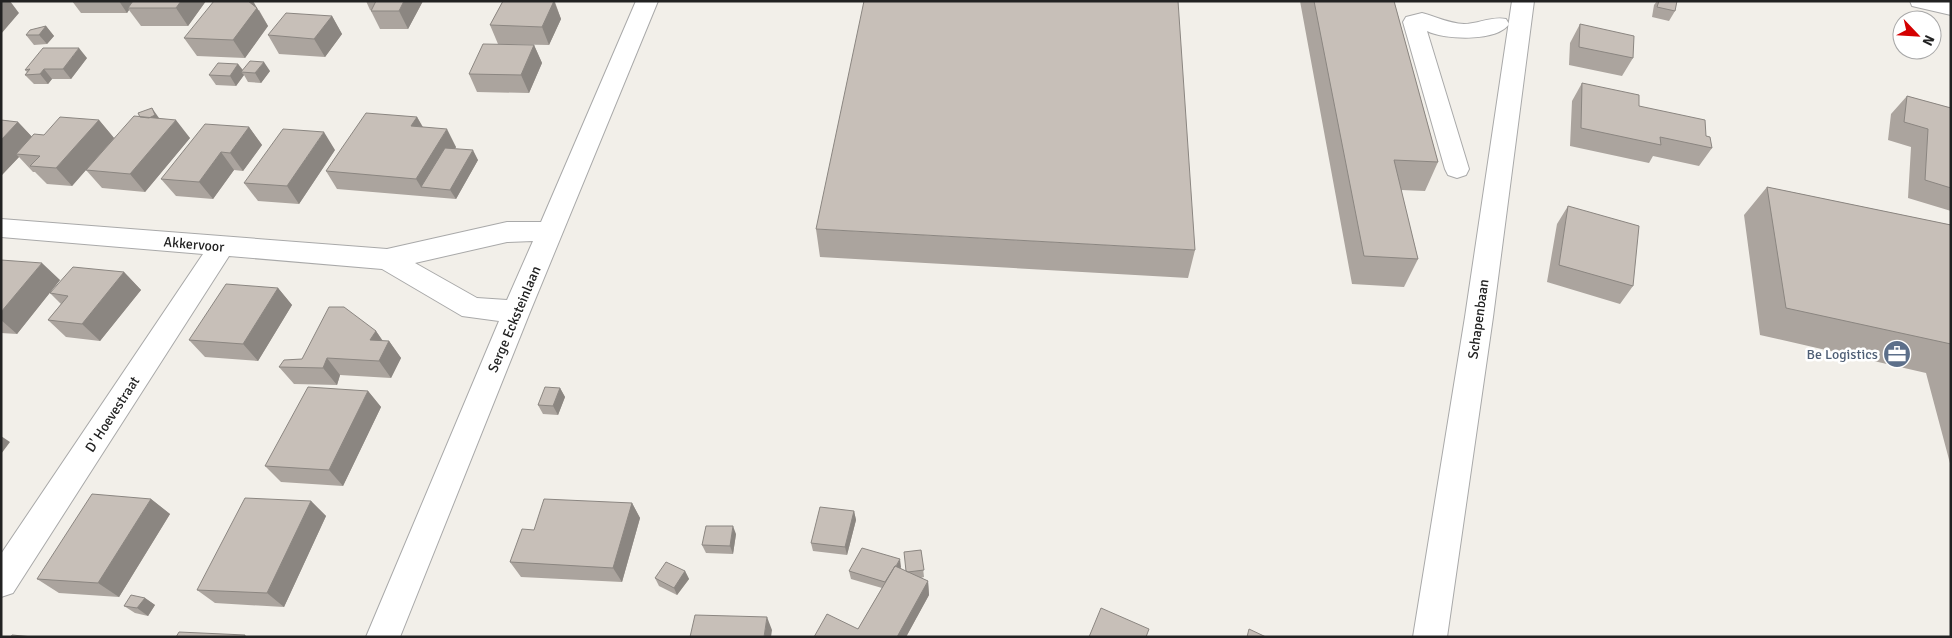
<svg xmlns="http://www.w3.org/2000/svg" width="1952" height="638" font-family="Signika,sans-serif">
	<style>
		.lines { fill: none; stroke-linecap: round; stroke-linejoin: round }
		.minor-casing { stroke: #a9a9a9; stroke-width: 2 }
		.minor { fill: #fff; fill-rule: evenodd }
		.wall { fill: #aba49e }
		.shaded-wall { fill: #8b8681 }
		.building { fill: #c7bfb8; stroke: #8b8681 }
		.labels { text-anchor: middle; stroke-width: 5; stroke-linejoin: round; paint-order: stroke }
		.street-label { font-size: 14px; fill: #222; stroke: #fff }
		.service-label { font-size: 14px; fill: #4e5e75; stroke: #fff; text-anchor: end }
	</style>
	<rect width="100%" height="100%" fill="#f2efe9"/>
	<g class="lines">
		<g class="minor-casing">
			<path id="minor" d="M636 1H658L530 312 400 637H366L499 321 462 316 382 269 229 256 13 593 1 597V554L203 254 1 237V219L387 249 507 222H541ZM533 241 507 300 477 298 415 263 507 242Z
				M1512 1H1534L1493 317 1447 637H1413L1465 317Z
				M1910 1 1951 2V15L1912 6Z
				M1422 13C1437 17 1448 23 1464 24 1478 24 1492 16 1506 19L1509 24C1497 42 1445 40 1427 31L1469 169 1466 175 1457 178 1448 175 1445 169 1403 22 1406 17Z"/>
		</g>
		<use href="#minor" class="minor"/>
	</g>
	<path class="wall" d="M72 1H206L188 26H141L129 10 127 13H81Z
		M366 1H423L408 29H380L371 11V10H370Z
		M503 1H575V2H555L561 19 549 45 498 44 490 25Z
		M1300 1H1394L1438 162 1425 191 1401 190 1418 259 1404 287 1352 284Z
		M1657 1H1677L1675 11 1669 21 1652 17 1654 5Z
		M259 10 268 26 245 58 197 56 184 38Z
		M332 16 342 34 325 57 279 54 268 35Z
		M1580 24 1633 58 1622 76 1569 65 1570 43Z
		M46 26 54 36 47 44 34 45 26 35Z
		M534 45 542 63 529 93 477 92 469 74Z
		M87 58 71 79H52L48 84H34L25 75 27 72 25 70Z
		M238 64 243 70 270 71 261 83 248 82 244 75 236 86 216 85 209 75Z
		M1582 83 1639 106 1706 136 1712 148 1699 166 1653 156 1649 163 1570 146 1572 101Z
		M1907 96 1951 108V211L1908 198 1911 147 1888 140 1891 114Z
		M417 117 423 127 456 147 455 149 478 160 456 199 337 189 326 171Z
		M160 119 190 138 145 192 102 188 86 170 72 186 47 184 35 172H33L19 157 1 176V120L18 122 32 137 44 135 99 120 114 138Z
		M249 127 262 145 243 171 234 170 213 199 176 196 161 179Z
		M335 150 299 204 258 201 244 183Z
		M1767 187 1951 225V467L1926 373 1760 335 1744 215Z
		M1568 206 1633 286 1620 304 1547 282 1557 224Z
		M816 229 1195 250 1188 278 820 257Z
		M1 260 60 280 17 334 1 333Z
		M124 272 141 290 100 341 66 337 48 320 61 304 50 293Z
		M278 288 292 305 258 361 205 357 189 340Z
		M376 331 383 341H389L401 358 391 378 340 375 337 385 294 384 279 367 302 359Z
		M560 388 565 397 558 415 543 414 538 405Z
		M368 391 381 407 343 486 281 482 265 466Z
		M151 499 170 514 119 597 59 593 37 579Z
		M311 501 326 516 284 607 215 603 197 590Z
		M632 503 640 518 622 582 521 577 510 562 534 530Z
		M854 511 856 520 847 555 813 551 811 543Z
		M736 534 733 554 706 553 702 545Z
		M921 550 924 577 921 578 928 581 929 595 906 637H814L858 629 882 588 851 579 849 571 901 567 900 568 906 571Z
		M685 571 689 579 677 595 659 586 655 578Z
		M145 598 155 605 148 616 135 613 124 606Z"/>
	<path class="shaded-wall" d="M1 1H10L19 13 1 34Z
		M119 1H136L128 8 129 10 127 13Z
		M181 1H206L188 26 176 8Z
		M245 1H253L268 26 245 58 233 40Z
		M404 1H423L408 29 399 11Z
		M554 1 561 19 549 45 542 27Z
		M332 16 342 34 325 57 314 39Z
		M46 26 54 36 47 44 39 35Z
		M534 45 542 63 529 93 521 75Z
		M79 48 87 58 71 79 63 69Z
		M264 62 270 71 261 83 255 73Z
		M238 64 244 72H241L244 75 236 86 230 76Z
		M44 69 52 79 48 84 40 74Z
		M152 108 159 118 163 125 142 120Z
		M417 117 427 135 411 126Z
		M99 120 114 138 72 186 56 168Z
		M176 120 190 138 145 192 130 174Z
		M18 122 35 140 16 154 19 157 1 176V140Z
		M249 127 262 145 243 171 230 153Z
		M447 129 456 147 431 188 421 187 416 179Z
		M324 132 335 150 299 204 287 186Z
		M473 150 478 160 456 199 450 190Z
		M221 152 234 170 213 199 199 182Z
		M42 263 60 280 17 334 1 320V312Z
		M124 272 141 290 100 341 82 324Z
		M278 288 292 305 258 361 243 344Z
		M376 331 386 346 389 341 401 358 391 378 379 361 370 340Z
		M327 358 340 375 337 385 323 368Z
		M560 388 565 397 558 415 553 406Z
		M368 391 381 407 343 486 329 470Z
		M1 436 10 442 1 454Z
		M151 499 170 514 119 597 98 583Z
		M311 501 326 516 284 607 267 593Z
		M632 503 640 518 622 582 613 568Z
		M854 511 856 520 847 555 845 547Z
		M733 526 736 534 733 554 730 546Z
		M900 559 901 567 889 590 887 583Z
		M685 571 689 579 677 595 674 588Z
		M928 581 929 595 906 637H897Z
		M145 598 155 605 148 616 137 608Z
		M767 617 772 630 771 637H764Z"/>
	<path class="building" d="M133 1H181L176 8H128Z
		M214 1H248L257 8 233 40 184 38Z
		M376 1H404L399 11H371Z
		M503 1H554L542 27 490 25Z
		M864 1H1178L1195 250 816 229Z
		M1314 1H1394L1438 162 1394 160 1418 259 1364 256Z
		M1659 1H1677L1675 11 1657 7Z
		M286 13 332 16 314 39 268 35Z
		M1580 24 1634 36 1633 58 1579 47Z
		M46 26 39 35H26L30 30Z
		M483 44 534 45 521 75 469 74Z
		M43 48H79L63 69H44L40 74 25 75 30 69 25 70Z
		M250 61 264 62 255 73 241 72Z
		M218 63 238 64 230 76 209 75Z
		M1582 83 1639 95V106L1705 120 1706 136 1710 137 1712 148 1660 137 1661 145 1581 128Z
		M1907 96 1951 108V188L1925 180 1928 129 1904 122Z
		M152 108 155 115 149 118 140 117 138 113Z
		M366 113 417 117 411 126 447 129 416 179 326 171Z
		M134 116 176 120 130 174 86 170Z
		M60 117 99 120 56 168 30 166 40 156 16 154 34 134 44 135Z
		M1 120 18 122 1 140Z
		M205 124 249 127 230 153 221 152 199 182 161 179Z
		M283 129 324 132 287 186 244 183Z
		M445 148 473 150 450 190 421 187Z
		M1767 187 1951 225V344L1786 308Z
		M1568 206 1639 226 1633 286 1559 265Z
		M1 260 42 263 1 312Z
		M73 267 124 272 82 324 48 320 68 296 50 293Z
		M226 284 278 288 243 344 189 340Z
		M329 307H344L376 331 370 340 389 341 379 361 327 358 323 368 279 367 284 360 302 359Z
		M308 387 368 391 329 470 265 466Z
		M545 387 560 388 553 406 538 405Z
		M92 494 151 499 98 583 37 579Z
		M245 498 311 501 267 593 197 590Z
		M544 499 632 503 613 568 510 562 522 529 534 530Z
		M820 507 854 511 845 547 811 543Z
		M706 526H733L730 546 702 545Z
		M862 548 900 559 896 566H895L885 582 849 571Z
		M921 550 924 570 908 572 906 571 904 552Z
		M666 562 685 571 674 588 655 578Z
		M895 566 928 581 897 637H814L827 614 858 629Z
		M131 595 145 598 137 608 124 606Z
		M1101 608 1149 629 1146 637H1089Z
		M695 615 767 617 764 637H690Z
		M1249 629 1266 637H1247Z
		M179 632 245 635V637H176Z
		M12 635 33 637H11Z"/>
	<defs>
		<g id="office-disc" transform="scale(1.4375)"><circle r="9.5" fill="#5c6f8a" stroke="#fff"/><path d="M-6-3h4V-5.5h4V-3h4V5H-6ZM-1-4.5V-3h2v-1.5ZM-6 0V1H6V0Z" fill="#fff"/></g>
	</defs>
	<g fill-rule="evenodd">
		<use href="#office-disc" x="1897" y="354"/>
	</g>
	<g class="labels">
		<g class="street-label">
			<text transform="translate(194 244) rotate(5)" y="5">Akkervoor</text>
			<text transform="translate(514 319) rotate(-67)" y="5">Serge Ecksteinlaan</text>
			<text transform="translate(1478 319) rotate(-82)" y="5">Schapenbaan</text>
			<text transform="translate(112 414) rotate(-57)" y="5">D' Hoevestraat</text>
		</g>
		<g class="service-label">
			<text x="1878" y="359">Be Logistics</text>
		</g>
	</g>
	<rect width="1952" height="638" fill="none" stroke="#222222" stroke-width="5"/>
	<g transform="translate(1917 35) rotate(115)"><circle r="24" fill="#ffffff" stroke="#a7a7a7"/>
	<path d="M0-4L9 19L0 12L-9 19Z" fill="#d40000"/>
	<text y="-8" font-size="14" font-weight="bold" text-anchor="middle" fill="#222222">N</text>
	</g>
</svg>
